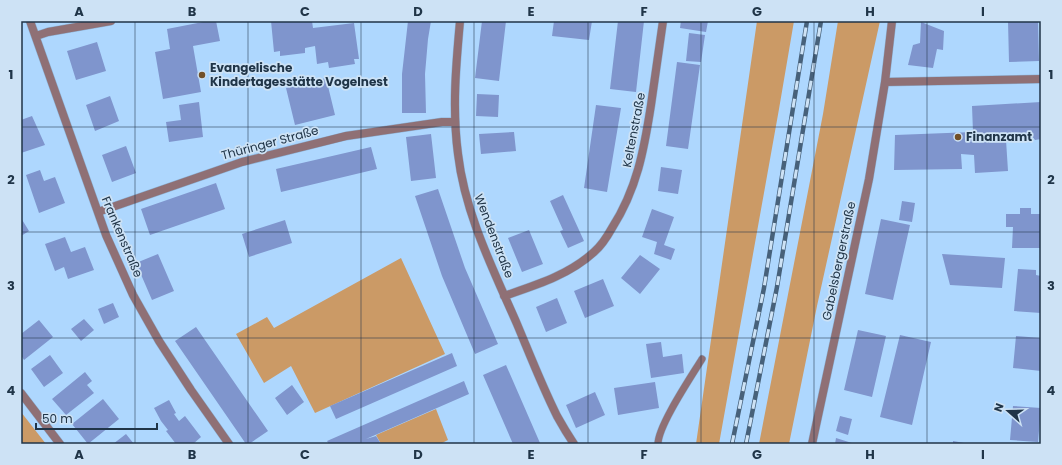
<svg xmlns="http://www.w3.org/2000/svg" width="1062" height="465" font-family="Poppins,sans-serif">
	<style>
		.green { fill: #cb9a66 }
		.building { fill: #7f95cd }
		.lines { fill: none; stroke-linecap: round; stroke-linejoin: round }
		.lane-casing { stroke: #8fb3d6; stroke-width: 8 }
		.street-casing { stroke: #8fb3d6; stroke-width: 9 }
		.lane { stroke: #8f7075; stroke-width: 7 }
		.street { stroke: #8f7075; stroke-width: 8 }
		.rail-casing { stroke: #47617a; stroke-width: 4.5 }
		.rail { stroke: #cde2f5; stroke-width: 3; stroke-dasharray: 9; stroke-linecap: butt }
		.grid { fill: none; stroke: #203548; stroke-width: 1; stroke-opacity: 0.55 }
		.poi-dot { fill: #725028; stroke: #cde2f5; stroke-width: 1.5 }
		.labels { text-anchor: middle; stroke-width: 3.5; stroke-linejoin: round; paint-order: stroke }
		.poi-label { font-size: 12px; font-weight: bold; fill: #203548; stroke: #cde2f5; text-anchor: start }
		.street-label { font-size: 12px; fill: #203548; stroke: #cde2f5 }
		.neatline { fill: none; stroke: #203548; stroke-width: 1.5 }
		.grid-label { font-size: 13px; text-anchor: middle; font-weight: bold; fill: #203548 }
	</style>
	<rect width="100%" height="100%" fill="#aed7fe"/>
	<path class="green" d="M757 21H794L779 109 719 444H696Z
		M838 21H880L817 306 789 444H759L823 114Z
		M401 258 445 354 315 413 291 366 264 383 236 334 267 317 274 328Z
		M436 409 448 440 440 444H381L376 435Z
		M21 412 46 444H21Z"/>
	<path class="building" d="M208 21H216L220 41 193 46 201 92 163 99 155 52 170 49 167 29Z
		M271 21H312L313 28 354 23 359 59H354L355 64 329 68 328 62 317 64 315 46 305 48V53L280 56V51L274 52Z
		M408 21H431L428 39 425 74 426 113H402V74Z
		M482 21H506L499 81 475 78Z
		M554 21H592L589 40 552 36Z
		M618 21H644L636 92 610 89Z
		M681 21H708L706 32 680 28Z
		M1008 21H1038L1039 61 1009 62Z
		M921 22 944 31 943 50 937 49 933 68 908 65 913 45 920 43Z
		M689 33 705 35 701 62 686 61Z
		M97 42 106 71 76 80 67 51Z
		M677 62 700 65 688 149 666 146Z
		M326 78 335 115 295 125 286 88Z
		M477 94 499 95 498 117 476 116Z
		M110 96 119 121 95 131 86 105Z
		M199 102 203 137 169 142 166 122 181 120 179 105Z
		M1041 102V139L1035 140 1032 136 1006 140 1008 171 975 173 974 155 961 154 962 169 894 170 895 135 973 132 972 106Z
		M596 105 621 108 607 192 584 188Z
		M32 116 45 145 21 153V120Z
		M514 132 516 151 481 154 479 134Z
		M431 134 436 178 411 181 406 137Z
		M126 146 136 173 112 182 102 155Z
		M371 147 377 169 281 192 276 169Z
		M661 167 682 170 678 194 658 191Z
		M40 170 44 181 55 177 65 203 39 213 26 175Z
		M216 183 225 209 150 235 141 209Z
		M438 189 465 268 498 344 475 354 442 276 415 196Z
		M563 195 584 241 568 248 560 231 563 230 550 201Z
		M902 201 915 203 912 222 899 220Z
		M1020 208H1031V214H1041V248H1012L1013 227H1006V214H1020Z
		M652 209 674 217 664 245 675 249 671 260 654 254 657 242 642 237Z
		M21 218 29 231 21 236Z
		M881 219 910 225 893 300 865 294Z
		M285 220 292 243 249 257 242 234Z
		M529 230 543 264 522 272 508 238Z
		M65 237 71 252 85 247 94 270 68 279 64 267 55 271 45 244Z
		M158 254 174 291 152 300 136 263Z
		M942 254 1005 258 1002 288 950 285Z
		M640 255 660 269 640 294 621 278Z
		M1018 269 1036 270V275L1041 276V313L1014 311Z
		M603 279 614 306 585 318 574 291Z
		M557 298 567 323 546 332 536 307Z
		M113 303 119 317 104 324 98 309Z
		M84 319 94 330 81 341 71 329Z
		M39 320 53 337 24 360 21 355V334Z
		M196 327 268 431 249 444H246L175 341Z
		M858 330 886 336 872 397 844 390Z
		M900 335 931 342 912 425 880 417Z
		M1016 336 1041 338V371L1013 368Z
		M661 342 663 357 682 354 684 373 651 378 646 344Z
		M452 353 457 366 336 419 330 406Z
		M50 355 63 373 44 387 31 369Z
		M506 365 540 443 537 444H513L483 375Z
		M85 372 92 381 87 385 94 393 66 415 52 399Z
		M464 381 469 394 366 439 376 436 381 444H329L327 441Z
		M655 382 659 408 618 415 614 388Z
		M292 385 304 402 287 415 275 398Z
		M595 392 605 415 576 428 566 405Z
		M103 399 119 419 88 444 72 424Z
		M169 400 176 413 174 414 179 421 185 416 201 437 193 444H176L166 431 168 430 161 421 154 408Z
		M1013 406 1041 408 1038 442 1010 440Z
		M840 416 852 419 848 435 836 431Z
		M126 434 134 444H113Z
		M836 438 855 444H835Z
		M953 441 964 443 963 444H953Z"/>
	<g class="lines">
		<g class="lane-casing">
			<path id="lane" d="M658 444C658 426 691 377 702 359"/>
		</g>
		<g class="street-casing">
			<path id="street" d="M30 21 106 235 133 295 159 341 191 390 229 444
				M460 21C456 65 452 109 458 154 465 214 493 269 517 324 530 355 542 386 557 416 562 425 568 435 574 444
				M36 36 48 32 111 21
				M885 82 1041 79
				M98 212 242 162 346 136 442 122H454
				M504 296C536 285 569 275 594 252 601 246 607 237 612 228 637 189 644 150 651 105 655 77 659 49 663 21
				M21 393 60 444
				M812 444 869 179 885 82 892 21"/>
		</g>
		<use href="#lane" class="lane"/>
		<use href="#street" class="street"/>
		<g class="rail-casing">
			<path id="rail" d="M732 444 764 288 807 21
				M746 444 777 287 821 21"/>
		</g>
		<use href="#rail" class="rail"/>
	</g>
	<path class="grid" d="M135 21V444M248 21V444M361 21V444M474 21V444M588 21V444M701 21V444M814 21V444M927 21V444M21 127H1041M21 232H1041M21 338H1041"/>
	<g class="poi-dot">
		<circle cx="202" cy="75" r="4"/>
		<circle cx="958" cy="137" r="4"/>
	</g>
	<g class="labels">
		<g class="poi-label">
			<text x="210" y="72">Evangelische<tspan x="210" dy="14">Kindertagesstätte Vogelnest</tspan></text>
			<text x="966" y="141">Finanzamt</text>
		</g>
		<g class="street-label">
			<text transform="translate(634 130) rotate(-79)" y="4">Keltenstraße</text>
			<text transform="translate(270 143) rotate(-15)" y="4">Thüringer Straße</text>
			<text transform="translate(494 236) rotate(69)" y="4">Wendenstraße</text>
			<text transform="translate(122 237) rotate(67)" y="4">Frankenstraße</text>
			<text transform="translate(839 261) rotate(-78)" y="4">Gabelsbergerstraße</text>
		</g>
	</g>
	<rect width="1062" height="465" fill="none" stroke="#cde2f5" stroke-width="44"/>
	<g transform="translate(1008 411) rotate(290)" stroke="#cde2f5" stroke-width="3" paint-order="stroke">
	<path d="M0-3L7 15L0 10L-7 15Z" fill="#203548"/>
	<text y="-6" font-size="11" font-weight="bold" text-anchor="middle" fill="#203548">N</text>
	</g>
	<path d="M36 423v6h121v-6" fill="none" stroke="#203548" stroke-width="2"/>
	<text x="42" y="423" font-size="12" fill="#203548" stroke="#cde2f5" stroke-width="3" paint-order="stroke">50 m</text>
	<rect x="22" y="22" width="1018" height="421" class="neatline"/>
	<g class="grid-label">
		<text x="79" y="16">A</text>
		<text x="192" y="16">B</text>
		<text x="305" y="16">C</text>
		<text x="418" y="16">D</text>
		<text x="531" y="16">E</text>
		<text x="644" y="16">F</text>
		<text x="757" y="16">G</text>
		<text x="870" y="16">H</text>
		<text x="983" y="16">I</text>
		<text x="11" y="79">1</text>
		<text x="1051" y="79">1</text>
		<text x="11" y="184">2</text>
		<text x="1051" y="184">2</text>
		<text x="11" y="290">3</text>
		<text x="1051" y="290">3</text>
		<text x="11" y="395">4</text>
		<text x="1051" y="395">4</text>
		<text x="79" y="459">A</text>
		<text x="192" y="459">B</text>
		<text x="305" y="459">C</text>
		<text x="418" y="459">D</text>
		<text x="531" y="459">E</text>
		<text x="644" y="459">F</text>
		<text x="757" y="459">G</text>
		<text x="870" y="459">H</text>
		<text x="983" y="459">I</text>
	</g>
</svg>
